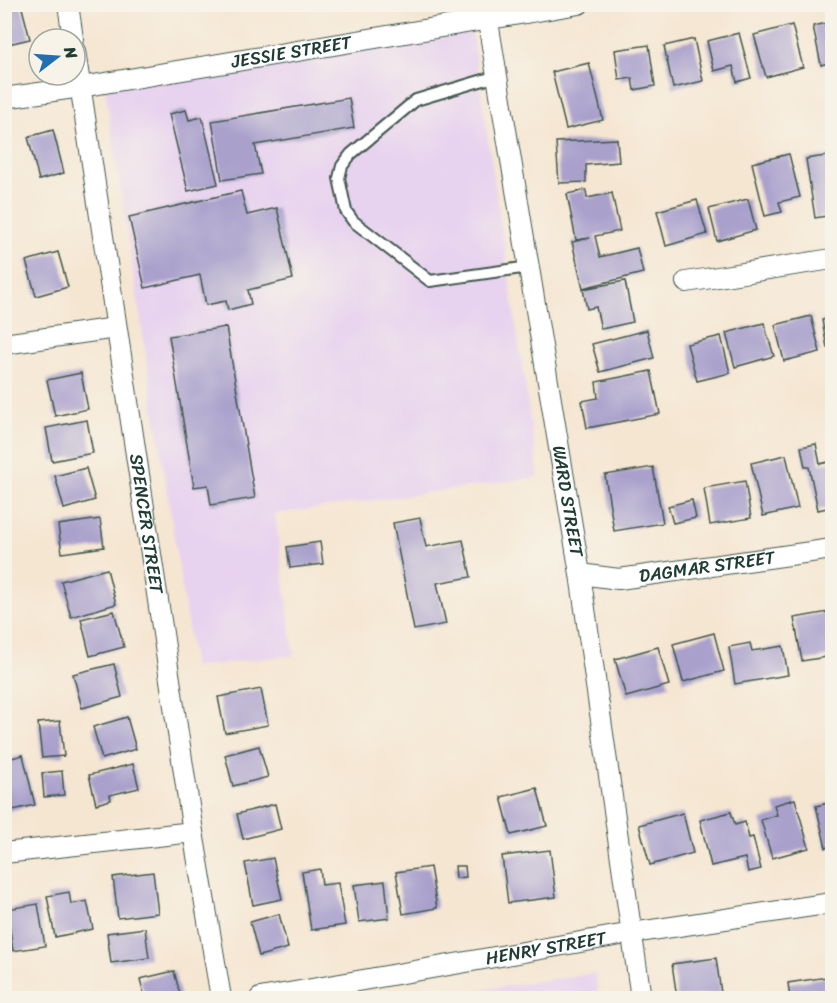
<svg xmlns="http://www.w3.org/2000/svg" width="837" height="1003" font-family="Sriracha,sans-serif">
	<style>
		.built { fill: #e7d2ef }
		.building { fill: #a9a0cc }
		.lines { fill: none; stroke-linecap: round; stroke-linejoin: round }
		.lane-casing { stroke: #3f564c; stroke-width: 14 }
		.street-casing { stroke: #3f564c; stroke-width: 22 }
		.lane { stroke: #fff; stroke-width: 10 }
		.street { stroke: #fff; stroke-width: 20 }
		.labels { text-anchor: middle; stroke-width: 6; stroke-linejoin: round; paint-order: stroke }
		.street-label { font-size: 18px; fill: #1f3d34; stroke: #f7f3e8 }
	</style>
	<rect width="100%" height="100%" fill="#f7f3e8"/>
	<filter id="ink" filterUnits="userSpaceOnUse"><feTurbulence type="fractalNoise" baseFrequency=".0167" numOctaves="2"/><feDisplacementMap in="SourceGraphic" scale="12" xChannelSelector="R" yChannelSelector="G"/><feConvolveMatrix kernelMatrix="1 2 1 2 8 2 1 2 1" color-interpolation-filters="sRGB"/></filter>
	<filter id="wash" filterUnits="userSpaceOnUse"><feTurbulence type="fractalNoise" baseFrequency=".008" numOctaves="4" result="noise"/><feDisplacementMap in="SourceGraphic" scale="24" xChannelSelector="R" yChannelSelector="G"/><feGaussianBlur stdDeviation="1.35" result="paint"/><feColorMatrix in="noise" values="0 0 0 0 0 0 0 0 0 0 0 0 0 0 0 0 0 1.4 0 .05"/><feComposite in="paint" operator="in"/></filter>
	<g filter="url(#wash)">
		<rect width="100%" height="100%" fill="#f5e6d2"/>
		<path class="built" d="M472 33 539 477 275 514 294 655 194 667 104 82Z
			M595 973 599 998H424Z"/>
		<g id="blocks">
			<path class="building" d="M4 4H21L30 39 4 45Z
				M832 22V62L821 65 813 26Z
				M792 25 803 67 766 77 754 35Z
				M739 33 751 78 737 82 733 66 714 71 707 41Z
				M694 39 703 81 673 88 664 46Z
				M649 45 655 86 634 90 632 78 619 80 615 50Z
				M589 63 603 120 566 129 552 72Z
				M349 98 354 128 255 145 261 174 222 180 212 121Z
				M186 110 189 120 202 117 218 184 188 191 169 114Z
				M53 130 64 173 39 180 28 137Z
				M617 139 619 162 586 165V182L559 183 556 142Z
				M789 154 800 197 779 202 782 212 765 216 752 163Z
				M832 155V215L815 218 806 159Z
				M586 190 587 198 612 193 620 231 595 236 600 257 637 248 643 273 583 288 572 242 590 238 576 240 567 194Z
				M241 191 247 215 277 208 293 279 248 290 251 304 228 310 226 301 206 305 200 275 145 288 129 217Z
				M748 199 756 230 717 241 709 209Z
				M697 200 707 234 666 246 657 211Z
				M58 252 68 287 36 296 26 261Z
				M625 281 633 322 601 329 596 307 587 309 583 289Z
				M811 316 820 352 784 361 775 325Z
				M832 318V347L827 348 822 320Z
				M764 323 774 356 735 367 726 333Z
				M226 327 255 498 211 505 208 485 194 487 169 336Z
				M647 330 654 358 600 372 592 344Z
				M721 336 730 373 697 381 687 344Z
				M651 371 660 414 587 428 582 401 598 398 596 382Z
				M81 373 88 409 55 416 47 380Z
				M87 420 93 453 52 461 46 428Z
				M816 444 820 464 832 461V507L818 510 809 467H805L801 447Z
				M786 455 798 508 763 516 751 463Z
				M653 467 663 523 614 531 605 475Z
				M86 468 95 500 64 509 55 476Z
				M745 481 751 518 710 525 704 488Z
				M692 500 696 518 673 523 668 506Z
				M420 518 426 547 463 540 471 577 437 583 446 624 414 630 393 523Z
				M100 519 104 547 62 553 58 525Z
				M320 542 323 564 290 568 287 547Z
				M107 569 116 604 71 617 61 581Z
				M114 611 124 647 90 656 81 619Z
				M828 612 832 638V656L802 661 794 618Z
				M714 633 724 671 683 682 673 644Z
				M750 643 752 651 783 646 788 675 735 684 729 647Z
				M658 647 669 685 626 697 615 659Z
				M114 664 122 697 82 708 73 674Z
				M261 689 268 725 225 733 218 697Z
				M127 717 136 749 102 759 93 727Z
				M60 721 64 756 42 758 38 723Z
				M259 746 268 777 233 786 225 755Z
				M23 755 35 805 4 812V760Z
				M133 764 139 788 110 795 111 800 96 804 89 775Z
				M62 771 64 795 44 797 42 773Z
				M537 788 547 826 511 835 501 797Z
				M795 799 809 848 772 858 761 820 777 815 774 805Z
				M832 802V847L826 848 816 806Z
				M275 804 281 829 243 839 237 814Z
				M731 812 735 825 745 822 749 838 753 837 761 869 748 872 745 858 711 866 700 820Z
				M683 813 693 853 650 865 639 825Z
				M550 850 556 897 508 903 502 856Z
				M273 858 282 899 253 905 245 863Z
				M455 866H465L466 877 456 878Z
				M430 867 437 908 403 914 396 872Z
				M320 869 322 885 338 883 345 925 311 930 302 872Z
				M153 872 158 913 118 918 113 877Z
				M385 881 389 918 359 922 354 885Z
				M69 892 71 904 87 901 93 929 55 937 47 896Z
				M38 904 45 946 13 951 7 909Z
				M279 914 288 948 259 956 250 922Z
				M145 928 149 958 111 963 107 933Z
				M716 958 721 993 677 998 672 964Z
				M174 971 181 998H145L140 979Z
				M827 977 830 998H790L788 983Z"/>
		</g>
	</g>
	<g filter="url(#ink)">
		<use href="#blocks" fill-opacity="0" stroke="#3f564c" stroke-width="1.5"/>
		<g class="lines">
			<g class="lane-casing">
				<path id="lane" d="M497 76 416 100 351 154 342 166 339 178 346 211 353 221 430 281 529 267"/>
			</g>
			<g class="street-casing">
				<g id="street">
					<path d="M68 4 73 39"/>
					<path id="s1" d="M485 4 580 574 641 998"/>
					<path id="s2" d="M75 51 193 832 221 998"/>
					<path id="s3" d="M4 98 81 87 579 4"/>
					<path d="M686 282 832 259"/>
					<path d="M4 344 116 328"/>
					<path id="s4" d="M580 574 619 579 832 549"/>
					<path d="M4 853 193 832"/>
					<path id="s5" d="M260 998 632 933 832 903"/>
				</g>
			</g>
			<use href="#lane" class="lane"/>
			<use href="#street" class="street"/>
		</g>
	</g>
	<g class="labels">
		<g class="street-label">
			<text dy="6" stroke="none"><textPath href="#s3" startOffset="291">JESSIE STREET</textPath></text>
			<text dy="6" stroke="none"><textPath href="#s1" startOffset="504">WARD STREET</textPath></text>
			<text dy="6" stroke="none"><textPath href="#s2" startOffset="478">SPENCER STREET</textPath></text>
			<text dy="6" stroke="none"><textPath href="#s4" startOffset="128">DAGMAR STREET</textPath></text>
			<text dy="6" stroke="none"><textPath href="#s5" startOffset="290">HENRY STREET</textPath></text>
		</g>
	</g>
	<rect width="837" height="1003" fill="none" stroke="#f7f3e8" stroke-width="24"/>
	<g transform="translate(57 57) rotate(73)"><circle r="28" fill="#f7f3e8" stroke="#a1aaa0" stroke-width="1.5"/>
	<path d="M0-4.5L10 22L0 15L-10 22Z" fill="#1f6fb2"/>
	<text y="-9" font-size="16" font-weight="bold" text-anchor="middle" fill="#1f3d34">N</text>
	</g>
</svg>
